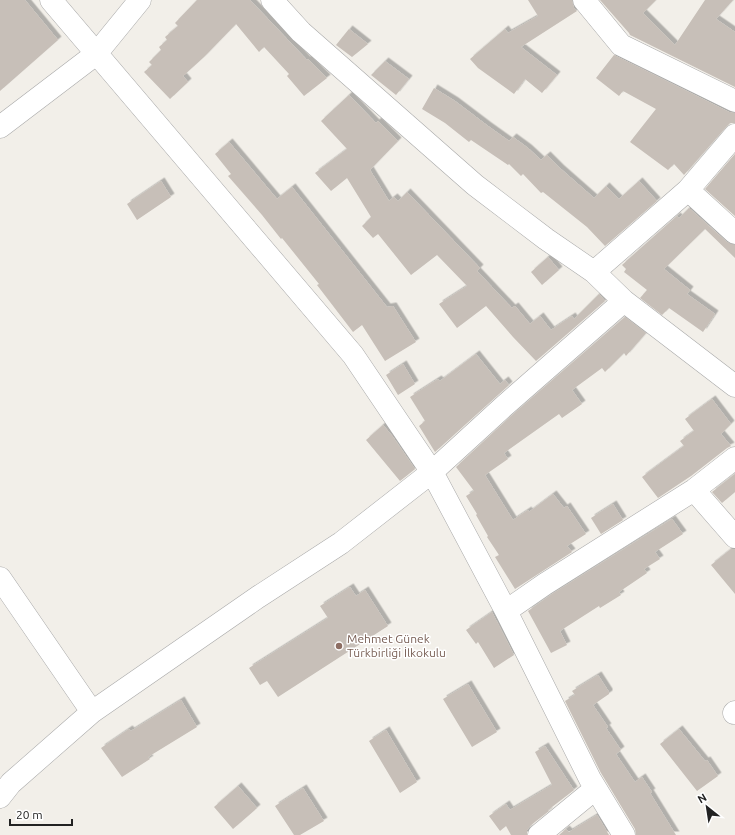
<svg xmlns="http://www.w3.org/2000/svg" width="735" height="835" font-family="Ubuntu,sans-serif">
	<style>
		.building { fill: #c7bfb8; filter: url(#shadow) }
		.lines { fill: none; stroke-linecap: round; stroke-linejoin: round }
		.minor-casing { stroke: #a9a9a9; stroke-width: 23 }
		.minor { stroke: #fff; stroke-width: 22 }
		.education-dot { fill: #8d6e63; stroke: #fff; stroke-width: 1.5 }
		.labels { text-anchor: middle; stroke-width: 3; stroke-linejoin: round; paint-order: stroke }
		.education-label { font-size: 12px; fill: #785e54; stroke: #fff; text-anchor: start }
	</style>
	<defs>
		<filter id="shadow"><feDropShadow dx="3.5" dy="-3.5" stdDeviation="0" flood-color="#0004"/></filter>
	</defs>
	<rect width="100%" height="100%" fill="#f2efe9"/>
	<path class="building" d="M0 0H25L58 40 0 91Z
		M197 0H250L307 60 308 59 327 78 304 96 287 76 289 74 264 47 259 52 236 24 204 57 183 76 188 82 170 99 144 72 152 65 149 62 161 50 159 47 167 40 165 37 178 26 175 23Z
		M528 0H572L574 8 577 11 521 47 557 75 542 93 525 79 514 94 478 68 470 59 505 29 508 33 538 16Z
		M600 0H656L643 13 675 45 705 0H733L716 19 735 32V87L630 35 629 33Z
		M349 29 368 44 352 57 336 45Z
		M614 55 729 112 735 113V123H730L726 127 684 175 674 164 668 170 630 142 656 109 623 91 619 96 596 78Z
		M385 61 409 79 396 95 371 75Z
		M434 88 455 101 488 126 509 141 513 137 528 148 541 160 547 155 561 169 594 198 606 186 619 199 639 181 657 201 605 246 587 227 543 192 541 193 523 174 521 176 509 164 508 165 471 140 469 142 445 123 422 109Z
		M349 95 376 123 378 121 398 141 370 170 389 201 394 197 398 201 407 192 480 268 477 271 512 308 515 306 530 324 540 316 551 330 572 316 574 319 599 294 605 301 536 361 513 337 486 306 457 328 439 304 467 286 437 255 411 275 378 234 373 238 362 226 371 217 347 178 331 191 315 173 347 149 321 121Z
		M229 142 277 199 292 187 387 307 393 306 416 342 385 361 362 325 353 332 317 285 319 284 282 238 281 239 262 215 228 176 231 174 215 154Z
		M735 154V216L705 189Z
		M161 181 171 197 137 220 127 204Z
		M689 208 727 242 735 245V258L705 229 664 269 690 290 687 294 715 314 703 332 669 308 662 315 640 298 647 290 624 272 626 269 622 265 677 216 679 218Z
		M548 257 559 270 542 285 531 272Z
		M625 317 646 333 626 356 624 353 605 372 602 368 572 390 582 404 562 418 559 414 504 453 508 459 485 475 513 520 528 510 529 512 553 494 564 508 567 506 586 534 567 546 572 552 515 589 495 557 499 555 487 537 488 536 476 515 477 514 466 496 474 491 456 467 511 416Z
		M476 354 500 384 505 380 509 385 435 452 419 426 425 421 410 397 438 379 440 381Z
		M403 364 415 384 398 395 386 375Z
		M712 399 731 424 721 434 731 446 727 448 691 476 658 498 642 477 684 446 680 441 694 431 685 419Z
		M383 425 393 437 415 469 400 481 366 440Z
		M735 474V492L722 503 712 492Z
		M613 504 623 520 601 534 591 518Z
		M672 519 683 534 655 552 660 559 644 569 647 573 619 592 621 595 600 608 599 606 560 631 567 645 551 653 528 611 552 594Z
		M731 549H735V594L711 565Z
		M350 587 356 596 365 590 388 626 278 697 267 681 260 685 249 668 328 618 320 606Z
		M492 612 514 655 494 668 478 642 476 644 466 630Z
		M598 675 609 692V694L593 705 608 727 606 728 621 750 616 754 635 782 642 777 652 792 650 793 676 835H636L635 829 601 773 565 701 575 695 572 691Z
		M468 684 497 732 472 747 443 699Z
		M181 700 197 727 148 757 150 759 122 777 101 748 129 729 131 731Z
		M679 729 705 761 707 760 718 776 697 791 660 744Z
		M386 730 417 782 400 793 369 741Z
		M545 746 574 790 548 810 549 811 531 825 527 830V835H511L506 826 500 831 489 816 506 804 510 810 552 785 535 752Z
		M238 786 257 808 233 829 214 807Z
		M303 788 324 821 300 835H294L275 806Z
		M597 815 609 835H559L566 829 569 832Z"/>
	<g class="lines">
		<g class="minor-casing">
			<path id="minor" d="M51 0 353 355 432 472 506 611 590 779 624 835
				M272 0 301 32 475 185 546 239 594 272 624 301 735 386
				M584 0 621 45 735 101
				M0 127 96 54 140 0
				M688 190 735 233
				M594 272 688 190 735 135
				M694 490 735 537
				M0 578 92 712
				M506 611 545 584 694 490 735 458
				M734 713 735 712
				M0 797 11 783 92 712 258 597 341 543 432 472 503 407 624 301
				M539 835 595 789"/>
		</g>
		<use href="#minor" class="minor"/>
	</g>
	<circle class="education-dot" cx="339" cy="646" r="4"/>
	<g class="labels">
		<g class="education-label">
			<text x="347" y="643">Mehmet Günek<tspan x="347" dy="14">Türkbirliği İlkokulu</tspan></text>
		</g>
	</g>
	<g transform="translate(707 807) rotate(330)" stroke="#ffffff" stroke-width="3" paint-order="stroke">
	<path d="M0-3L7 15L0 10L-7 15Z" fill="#222222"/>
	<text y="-6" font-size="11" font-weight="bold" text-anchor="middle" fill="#222222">N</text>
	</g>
	<path d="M10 819v6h62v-6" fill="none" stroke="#222222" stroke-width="2"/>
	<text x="16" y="819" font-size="12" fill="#222222" stroke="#ffffff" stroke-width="3" paint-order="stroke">20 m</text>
</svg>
